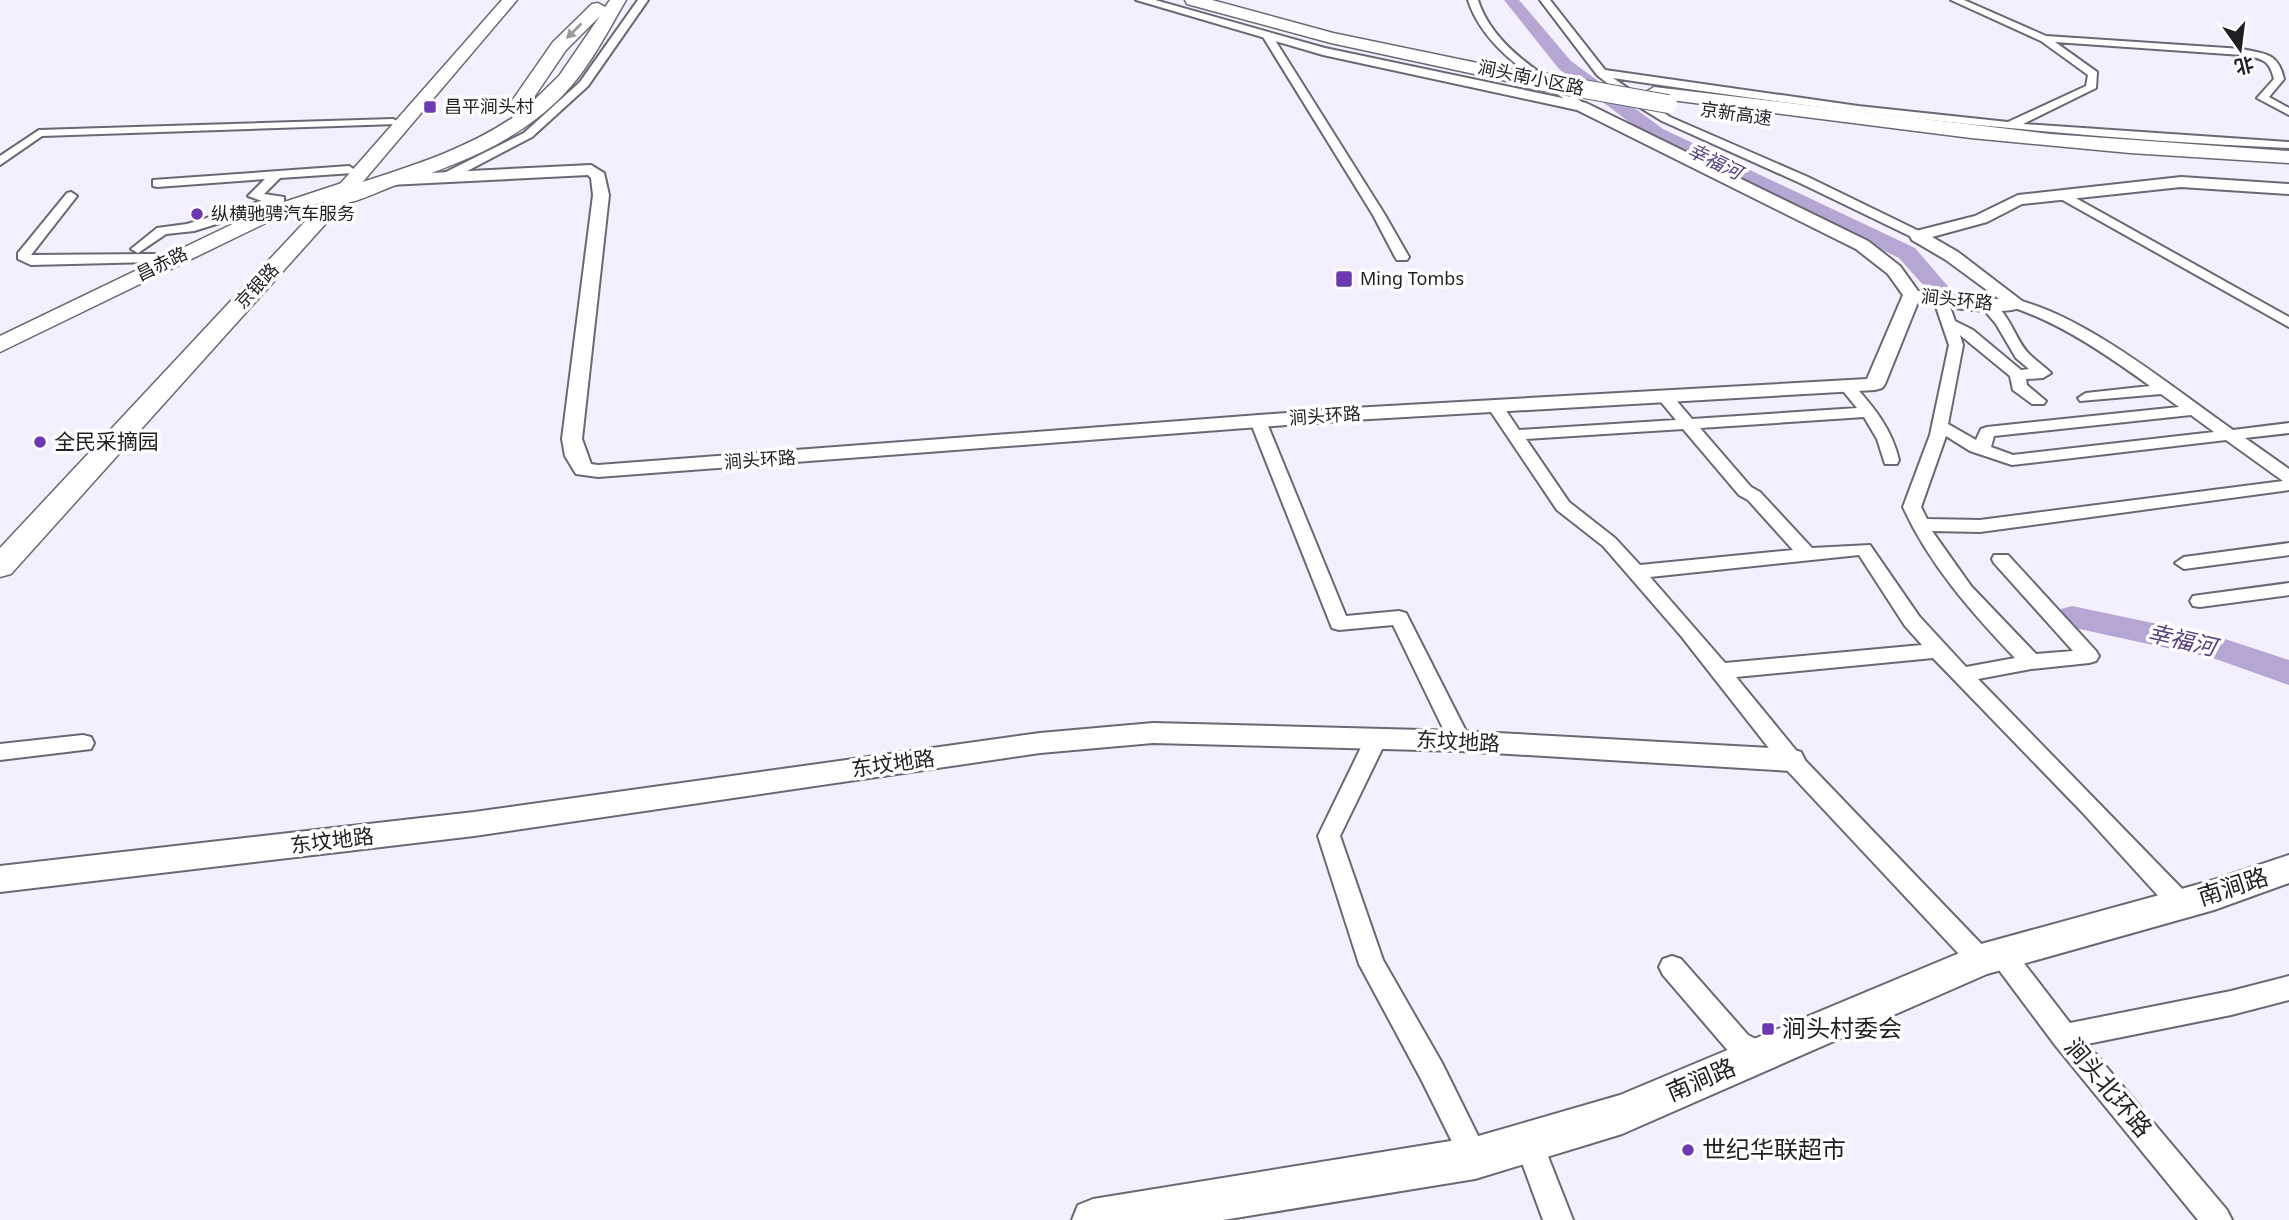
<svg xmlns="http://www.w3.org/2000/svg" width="2289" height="1220" font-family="'Noto Sans','Noto Sans SC',sans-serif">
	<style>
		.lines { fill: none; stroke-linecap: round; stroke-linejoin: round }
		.river { fill: #b5a6d4; fill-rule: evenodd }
		.minor-casing { stroke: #6b6873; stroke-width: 4 }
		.tertiary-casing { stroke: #6b6873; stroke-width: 4 }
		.secondary-casing { stroke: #6b6873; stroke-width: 4 }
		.primary-casing { stroke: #6b6873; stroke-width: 3 }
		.trunk-casing { stroke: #6b6873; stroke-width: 3 }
		.motorway-casing { stroke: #6b6873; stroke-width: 3 }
		.minor { fill: #fff; fill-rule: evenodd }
		.tertiary { fill: #fff; fill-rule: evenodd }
		.secondary { fill: #fff; fill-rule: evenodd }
		.primary { fill: #fff; fill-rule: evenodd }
		.trunk { fill: #fff; fill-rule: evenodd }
		.motorway { fill: #fff; fill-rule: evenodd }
		.motorway-bridge-casing { stroke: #6b6873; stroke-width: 20; stroke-linecap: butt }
		.motorway-bridge { stroke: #fff; stroke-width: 18 }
		.oneway { fill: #9b9a9c }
		.poi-dot { fill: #6d39b0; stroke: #fff; stroke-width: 2.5 }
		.labels { text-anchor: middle; stroke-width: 7; stroke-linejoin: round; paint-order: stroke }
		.far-street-label { font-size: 18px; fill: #211f24; stroke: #fff }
		.far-poi-label { font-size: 18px; fill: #211f24; stroke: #fff; text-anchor: start }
		.far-water-label { font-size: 19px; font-style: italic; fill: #58417d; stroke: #fff }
		.poi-label { font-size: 21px; fill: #211f24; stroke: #fff; text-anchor: start }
		.street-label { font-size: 21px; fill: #211f24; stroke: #fff }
		.water-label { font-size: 23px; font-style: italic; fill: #58417d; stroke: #fff }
		.near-street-label { font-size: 24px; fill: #211f24; stroke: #fff }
		.near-poi-label { font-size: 24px; fill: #211f24; stroke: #fff; text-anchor: start }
	</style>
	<rect width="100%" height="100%" fill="#f3effd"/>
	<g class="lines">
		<path class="river" d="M1504 0H1519L1571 61 1663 129 1915 248 1952 291 1949 296H1933L1899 258 1649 137 1559 69Z
			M2072 606 2219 637 2289 660V685L2213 658 2061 625 2056 617 2061 609Z"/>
		<g class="minor-casing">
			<path id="minor" d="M638 0H648L588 86 532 137 450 180H442V174L524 133 580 82Z
				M1468 0H1478C1493 48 1546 76 1585 104V108H1577C1537 79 1484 50 1468 0Z
				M1540 0H1550L1605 70 1858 106 2008 122 2086 86 2088 75 2041 41 1951 0H1964L2046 36 2242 49C2266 54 2278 53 2284 79L2269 97 2289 108V115L2257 98 2274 79C2269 58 2261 59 2242 55L2055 42 2097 72 2096 88 2023 124 2289 142V148C2062 138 1838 112 1613 78L1670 117 1808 177 1923 233V239L1918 240 1800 183 1662 121 1631 102 1597 75Z
				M1265 35 1273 37 1385 215 1409 257 1407 260H1397L1395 257 1373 215 1263 37Z
				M393 119 399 122 397 124 42 136 0 165V156L39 130Z
				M349 166 355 170 353 173 280 178 264 194 284 197V203L194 231 166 234 138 253 131 249 157 228 187 224 262 201 248 196 265 179 157 187 153 186V180Z
				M2063 191 2289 317V327L2059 198V192Z
				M71 192 77 196 31 255 154 254 171 259V265L153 262 31 265 18 259V253L67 193Z
				M1941 297 1948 301 1955 321 1973 330 2021 370 2029 369 2016 358 1996 324 1980 305 1987 301C2009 308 2014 339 2029 354 2036 361 2044 366 2051 373L2043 378 2026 379 2027 385 2046 401 2044 404H2032L2013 390 2010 376 1960 335 1963 345 1948 424 1976 440 1981 429 1987 427 2179 407 2161 394 2080 401 2078 398 2086 393 2150 386C2107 355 2062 324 2012 307L2010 304 2017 300C2087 317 2173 388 2233 430L2289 423V433L2245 438 2289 469V490L1980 532 1932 531 1971 586 2036 654 2073 651 1994 563 1992 559 1994 555H2008L2096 651 2099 656 2096 661 2089 663 2031 669 1978 679 2190 897 2193 904 2190 911 2181 914 2172 911 2082 812 1933 658 1736 677 1799 754 1989 952 1992 945 2001 942 2010 945 2070 1023 2231 991 2289 976V1000L2231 1015 2087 1044 2227 1210 2232 1220H2198L2055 1045 1993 962 1990 968 1981 971 1972 968 1783 766 1681 636 1603 546 1557 510 1487 406 1495 401 1501 403 1519 430 1676 420 1656 396 1664 391 1670 393 1692 419 1857 408 1839 386 1842 383H1852C1873 406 1892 429 1899 460L1897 464H1885L1877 439 1864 417 1700 428 1751 487 1760 492 1812 548 1870 545 1919 616 1966 667 2015 658C1971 612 1929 564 1903 507L1930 435 1949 345 1934 301ZM2191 415 2214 432 2013 455 1991 447 1994 436ZM1683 429 1739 495 1748 500 1793 550 1640 565 1615 538 1569 502 1526 439ZM1946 436 1970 451 2012 465 2226 440 2283 481 1980 520 1927 519 1921 507ZM1859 555 1905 626 1922 645 1725 663 1650 577Z
				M1258 416 1266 421 1346 616 1399 611 1406 613 1471 741 1468 747 1460 749 1452 747 1393 625 1339 630 1332 628 1250 421Z
				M2289 543V555L2184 569 2175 563 2184 557Z
				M2289 583V595L2200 607 2193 606 2190 601 2193 596 2200 595Z
				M1376 731 1384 733 1387 739 1340 836 1383 960 1442 1063 1489 1158 1485 1168 1475 1172 1465 1168 1422 1081 1359 964 1318 836 1368 733Z
				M83 735 91 737 94 743 91 749 0 760V744Z
				M1672 956 1681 959 1748 1035 1769 1046 1773 1055 1769 1064 1760 1068 1730 1053 1663 975 1659 967 1663 959Z
				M1528 1127 1538 1131 1573 1220H1543L1514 1141 1518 1131Z"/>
		</g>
		<g class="tertiary-casing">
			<path id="tertiary" d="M1136 0H1155L1325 48 1586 103 1868 241 1900 266 1918 291 1964 298 1999 299 1946 260 1912 240 1910 236 1912 232 1975 216 2018 195 2181 177 2289 184V194L2181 187 2022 204 1987 222 1932 237 1958 252 2026 304C2013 319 1938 306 1918 302L1885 384 1882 388 1875 390 1353 420 598 477 576 474 565 456 562 439 593 195 591 178 588 175 389 185 381 180 389 175 591 165 604 173 609 195 582 439 591 464 598 465 1353 408 1867 379 1903 295 1888 274 1856 249 1577 110 1323 55Z
				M1153 723 1460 731 1791 749 1801 752 1805 760 1801 768 1791 771 1460 751 1153 743 1040 753 474 836 0 892V866L474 812 1040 733Z"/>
		</g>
		<g class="secondary-casing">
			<path id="secondary" d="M2289 855V883L2214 910 1987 974 1622 1134 1475 1179 1223 1220H1072L1078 1205 1093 1199 1475 1137 1620 1095 1981 944 2214 880Z"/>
		</g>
		<g class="primary-casing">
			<path id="primary" d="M348 181 355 183 358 187 355 191 280 216 0 352V336L266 208Z"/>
		</g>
		<g class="trunk-casing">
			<path id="trunk" d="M502 0H517L355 191 11 574 0 577V548L341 183Z"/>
		</g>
		<g class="motorway-casing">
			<path id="motorway" d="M610 0H626C607 32 590 67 564 94 518 142 457 165 396 185 376 192 349 208 329 203L326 198 329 193C394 171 461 154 518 114L510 112 507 108 553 42 592 4 598 3 605 7ZM600 16 559 76 528 106 566 50Z
				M1185 0H1212L1333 33 1516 71 1525 77 1516 83 1331 43 1187 4Z
				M1654 87 2050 134 2289 151V163L2130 153 1971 138 1647 97 1644 93Z"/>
		</g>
		<use href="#minor" class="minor"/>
		<use href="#tertiary" class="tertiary"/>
		<use href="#secondary" class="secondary"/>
		<use href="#primary" class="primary"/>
		<use href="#trunk" class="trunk"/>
		<use href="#motorway" class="motorway"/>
		<g class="motorway-bridge-casing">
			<path id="motorway-bridge" d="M1516 77 1668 104"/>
		</g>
		<use href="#motorway-bridge" class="motorway-bridge"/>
	</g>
	<defs><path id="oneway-solid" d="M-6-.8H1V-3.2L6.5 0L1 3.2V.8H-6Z" transform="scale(1.75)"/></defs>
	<use class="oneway" href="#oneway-solid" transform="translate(574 31) rotate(135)"/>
	<g class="poi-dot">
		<rect x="423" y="100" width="14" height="14" rx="3.5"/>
		<circle cx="197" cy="214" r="7"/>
		<rect x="1335" y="270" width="18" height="18" rx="3.5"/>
		<circle cx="40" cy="442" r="7"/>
		<rect x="1761" y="1022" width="14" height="14" rx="3.5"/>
		<circle cx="1688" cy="1150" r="7"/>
	</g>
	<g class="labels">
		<g class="far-street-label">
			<text transform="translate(1531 78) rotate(12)" y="6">涧头南小区路</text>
			<text transform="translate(1736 114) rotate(8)" y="6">京新高速</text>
			<text transform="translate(162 264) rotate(-26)" y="6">昌赤路</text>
			<text transform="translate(257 286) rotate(-47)" y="6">京银路</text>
			<text transform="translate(1957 300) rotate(6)" y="6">涧头环路</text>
			<text transform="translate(1325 416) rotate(-4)" y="6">涧头环路</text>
			<text transform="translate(760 460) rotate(-4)" y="6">涧头环路</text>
		</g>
		<g class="far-poi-label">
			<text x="444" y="113">昌平涧头村</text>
			<text x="211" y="220">纵横驰骋汽车服务</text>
			<text x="1360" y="285">Ming Tombs</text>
		</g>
		<g class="far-water-label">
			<text transform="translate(1715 161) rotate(26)" y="7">幸福河</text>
		</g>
		<g class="poi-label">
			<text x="54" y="449">全民采摘园</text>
		</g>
		<g class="street-label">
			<text transform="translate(1458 742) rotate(3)" y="7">东坟地路</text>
			<text transform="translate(893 764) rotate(-8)" y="7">东坟地路</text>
			<text transform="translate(332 841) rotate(-7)" y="7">东坟地路</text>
		</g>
		<g class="water-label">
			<text transform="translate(2182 640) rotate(13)" y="8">幸福河</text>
		</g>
		<g class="near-street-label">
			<text transform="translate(2233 887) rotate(-18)" y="8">南涧路</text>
			<text transform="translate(1701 1080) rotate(-23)" y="8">南涧路</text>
			<text transform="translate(2108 1088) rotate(50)" y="8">涧头北环路</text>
		</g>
		<g class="near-poi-label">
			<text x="1782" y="1037">涧头村委会</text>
			<text x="1702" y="1158">世纪华联超市</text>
		</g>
	</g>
	<g transform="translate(2240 49) rotate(166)" stroke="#ffffff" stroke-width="5" paint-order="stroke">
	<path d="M0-5L12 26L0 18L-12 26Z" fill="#211f24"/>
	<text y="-10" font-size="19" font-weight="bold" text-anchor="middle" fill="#211f24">北</text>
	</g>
</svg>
